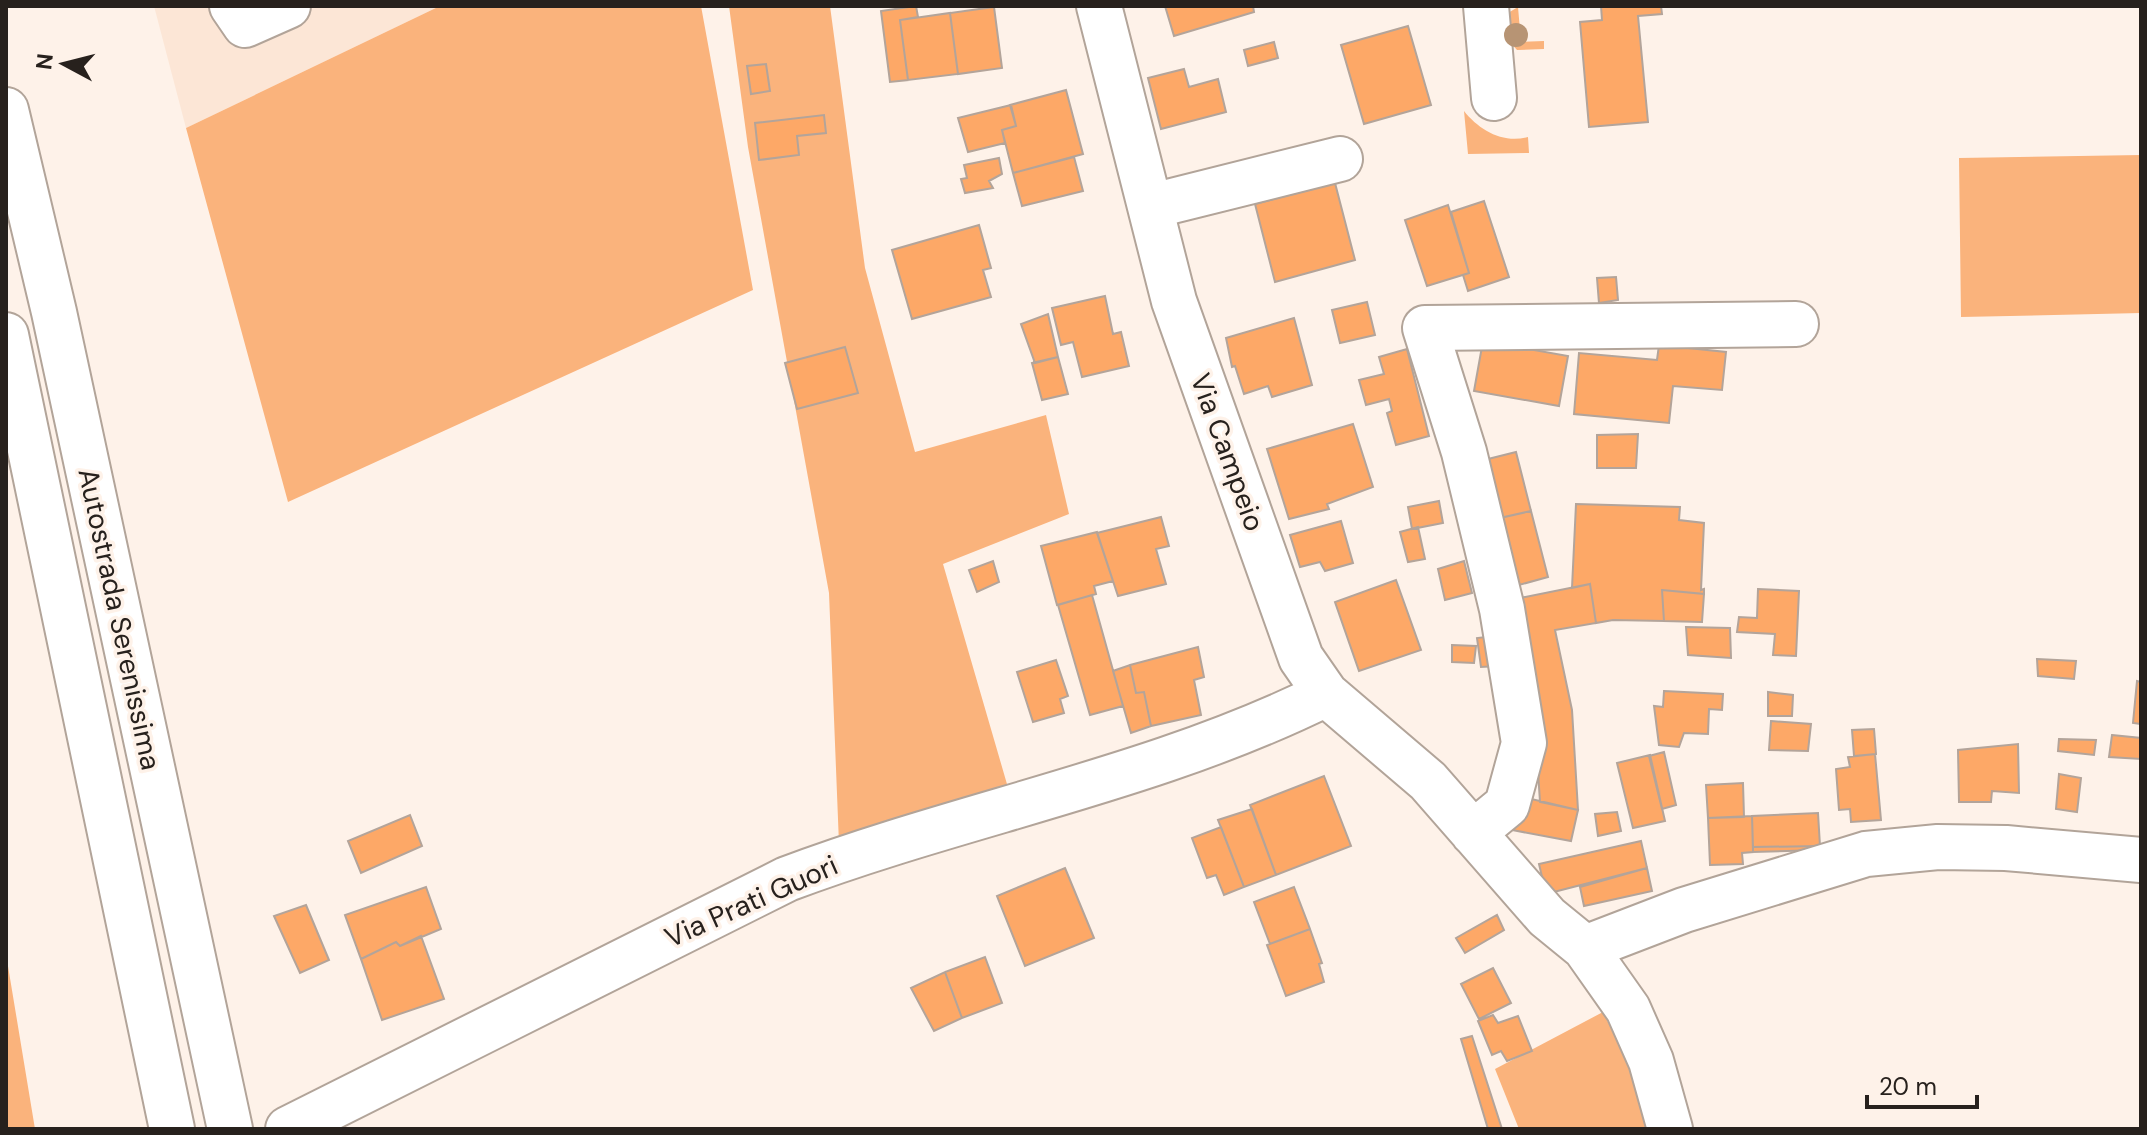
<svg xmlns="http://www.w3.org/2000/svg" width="2147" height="1135" font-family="'DM Sans',sans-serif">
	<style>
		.built { fill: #fce6d6 }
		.green { fill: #fab37c }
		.building { fill: #fda867; stroke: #b3a49a; stroke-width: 2 }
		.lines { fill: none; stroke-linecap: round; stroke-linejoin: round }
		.minor-casing { stroke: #b2a499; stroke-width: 48 }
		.highway-casing { stroke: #b2a499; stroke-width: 48 }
		.minor { stroke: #fff; stroke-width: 44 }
		.highway { stroke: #fff; stroke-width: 44 }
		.tree { fill: #b79474 }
		.labels { text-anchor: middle; stroke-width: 7; stroke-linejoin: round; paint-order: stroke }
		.street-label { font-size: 28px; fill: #27211d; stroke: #fef2e9 }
	</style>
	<rect width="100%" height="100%" fill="#fef2e9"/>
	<path class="built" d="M154 6H440L186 128Z"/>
	<path class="green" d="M440 6H701L753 290 288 502 186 128Z
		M729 6H830L865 268 915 452 1046 415 1069 514 943 564 1009 791 839 844 829 593 748 147Z
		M1518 7 1521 42 1544 41V49L1517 50 1509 41 1508 13Z
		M1464 111C1479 130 1503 144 1528 137L1529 153 1468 154Z
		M2141 155V313L1961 317 1959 158Z
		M6 954 35 1129H6Z
		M1603 1012 1634 1075 1647 1129H1519L1495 1069Z"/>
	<path class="building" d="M916 6 918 17 900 20 908 80 890 82 881 11Z
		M1165 6H1253L1254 12 1174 36Z
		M1601 6H1661L1662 14 1638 16 1648 122 1589 127 1580 22 1602 20Z
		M994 7 1002 68 958 74 950 13Z
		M950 13 958 74 908 80 900 20Z
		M1408 26 1431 105 1364 124 1341 45Z
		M1274 42 1278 58 1248 66 1244 50Z
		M766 64 770 91 751 94 747 66Z
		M1184 69 1189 87 1218 79 1226 112 1161 129 1148 78Z
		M1066 90 1083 154 1013 173 1002 130 1016 126 1010 105Z
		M1011 105 1016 126 1002 130 1005 143 968 152 958 118Z
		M824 115 826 133 797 136 799 155 759 160 755 123Z
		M1074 157 1083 191 1022 206 1013 173Z
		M999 158 1002 174 989 181 993 188 965 193 961 179 967 178 964 165Z
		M1335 183 1355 260 1275 282 1255 204Z
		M1484 201 1509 277 1468 291 1463 275 1469 273 1451 212Z
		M1448 205 1469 273 1427 286 1405 220Z
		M979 225 991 268 983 270 991 297 912 319 892 250Z
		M1616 277 1618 300 1599 303 1597 278Z
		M1105 296 1113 334 1121 332 1129 366 1082 377 1073 342 1061 345 1052 308Z
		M1367 302 1375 335 1340 343 1332 310Z
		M1048 314 1058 357 1035 363 1021 324Z
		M1294 318 1312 385 1272 397 1268 386 1244 394 1235 366 1232 367 1226 338Z
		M1483 341 1568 356 1559 406 1474 391Z
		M1659 345 1726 352 1722 390 1673 386 1669 423 1574 414 1579 353 1657 360Z
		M845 347 858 393 797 409 785 363Z
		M1407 349 1429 436 1396 445 1387 413 1392 411 1389 399 1366 405 1359 380 1384 374 1379 357Z
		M1058 357 1068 394 1042 400 1032 363Z
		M1353 424 1373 487 1327 504 1329 509 1289 519 1267 449Z
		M1638 434 1636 468H1597V435Z
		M1516 452 1531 511 1491 520 1476 462Z
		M1439 501 1443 523 1412 529 1408 507Z
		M1576 504 1680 507 1679 520 1704 523 1701 590 1704 589V594L1662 590 1664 621 1613 620 1596 623 1590 584 1572 588Z
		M1531 511 1548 577 1508 588 1491 520Z
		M1161 517 1169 546 1156 549 1166 584 1118 596 1097 533Z
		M1341 521 1353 563 1325 571 1320 562 1300 567 1290 535Z
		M1418 527 1425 559 1408 562 1400 532Z
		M1097 532 1113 581 1094 586 1096 594 1057 605 1041 546Z
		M993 561 999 582 977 592 969 570Z
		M1464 561 1472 593 1445 600 1438 569Z
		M1396 580 1421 650 1359 671 1335 602Z
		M1590 584 1596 623 1555 630 1572 710 1578 810 1540 802 1533 695 1510 600Z
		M1758 589 1799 591 1796 656 1773 655 1775 634 1737 632 1739 617 1757 618Z
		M1662 590 1704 594 1702 622 1664 621Z
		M1092 595 1123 706 1090 715 1058 605Z
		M1686 627 1730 628 1731 658 1688 655Z
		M1494 636 1498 666 1481 667 1477 638Z
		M1452 645 1476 646 1474 663 1452 662Z
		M1198 647 1204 677 1194 680 1201 715 1151 726 1144 692 1136 693 1130 665Z
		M2037 659 2076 661 2074 679 2038 676Z
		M1056 660 1068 696 1060 699 1064 713 1033 722 1017 672Z
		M1130 665 1136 693 1144 692 1151 726 1131 733 1113 671Z
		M2137 681 2141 682V724L2133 723Z
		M1664 691 1723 694 1722 710 1709 709 1708 734 1684 733 1679 747 1659 745 1654 706 1663 707Z
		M1768 692 1793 695 1792 716H1768Z
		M1771 721 1811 724 1808 751 1769 750Z
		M1874 729 1876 754 1854 756 1852 730Z
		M2112 735 2141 738V759L2109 757Z
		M2059 739 2096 740 2094 755 2058 751Z
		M2018 744 2019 793 1992 791 1991 802H1959L1958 750Z
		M1664 752 1676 805 1662 809 1649 756Z
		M1875 754 1881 820 1851 822 1850 809 1839 810 1836 769 1850 767 1848 757Z
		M1650 755 1665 821 1633 828 1617 763Z
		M2059 774 2081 778 2077 812 2056 809Z
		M1324 776 1351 846 1276 875 1250 805Z
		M1743 783 1744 817 1708 818 1706 785Z
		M1519 796 1578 810 1571 841 1512 830Z
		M1252 809 1276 875 1244 887 1218 820Z
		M1617 812 1621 831 1598 836 1595 814Z
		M1818 813 1820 846 1753 847 1752 816Z
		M410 815 422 846 361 873 348 841Z
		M1752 816 1753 852 1742 853 1743 864 1710 865 1708 818Z
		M1221 827 1244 887 1224 895 1216 875 1207 878 1192 838Z
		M1641 841 1647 868 1546 894 1539 864Z
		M1820 846V850L1753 852V847Z
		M1065 868 1094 938 1025 966 997 896Z
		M1647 868 1652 891 1584 906 1580 887Z
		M426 887 441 929 400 946 396 942 361 959 345 915Z
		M1294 887 1310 929 1270 944 1254 902Z
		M306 905 329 960 300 973 274 916Z
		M1497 915 1504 930 1465 953 1456 938Z
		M1310 929 1322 963 1319 964 1324 982 1286 996 1267 945Z
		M421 936 444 999 382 1020 361 959 396 942 400 946Z
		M985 957 1002 1003 962 1018 945 972Z
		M1493 968 1511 1003 1479 1019 1461 984Z
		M945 972 962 1018 934 1031 911 988Z
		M1493 1015 1498 1023 1518 1016 1532 1051 1507 1061 1501 1051 1492 1055 1478 1021Z
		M1472 1036 1502 1129H1488L1461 1039Z"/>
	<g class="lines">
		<g class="minor-casing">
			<path id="minor" d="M232 6 245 25 288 6
				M1099 6 1174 301 1301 658 1326 694 1428 781 1547 917 1585 948 1628 1009 1651 1061 1670 1129
				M1486 6 1494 98
				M1152 206 1340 159
				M1473 833 1507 805 1524 743 1502 609 1464 452 1425 328 1796 324
				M1585 948 1684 910 1866 854 1938 847 2006 848 2141 860
				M288 1129 787 879C965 812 1155 779 1326 694"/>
		</g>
		<g class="highway-casing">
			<path id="highway" d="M6 110 54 312 230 1129
				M6 335 172 1129"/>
		</g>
		<use href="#minor" class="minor"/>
		<use href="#highway" class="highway"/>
	</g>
	<circle class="tree" cx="1516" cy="35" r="12"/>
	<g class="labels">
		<g class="street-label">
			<text transform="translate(1228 452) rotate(70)" y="10">Via Campeio</text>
			<text transform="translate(120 619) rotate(78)" y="10">Autostrada Serenissima</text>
			<text transform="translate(751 901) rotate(-24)" y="10">Via Prati Guori</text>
		</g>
	</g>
	<rect width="2147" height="1135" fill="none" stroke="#27211d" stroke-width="16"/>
	<g transform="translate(64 64) rotate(277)" stroke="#fef2e9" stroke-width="6" paint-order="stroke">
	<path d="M0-6L14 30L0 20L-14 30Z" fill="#27211d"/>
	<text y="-12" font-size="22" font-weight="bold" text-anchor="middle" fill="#27211d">N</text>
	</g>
	<path d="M1867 1095v12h110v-12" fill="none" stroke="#27211d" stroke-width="4"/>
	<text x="1879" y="1095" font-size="24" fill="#27211d" stroke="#fef2e9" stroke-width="6" paint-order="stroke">20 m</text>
</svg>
